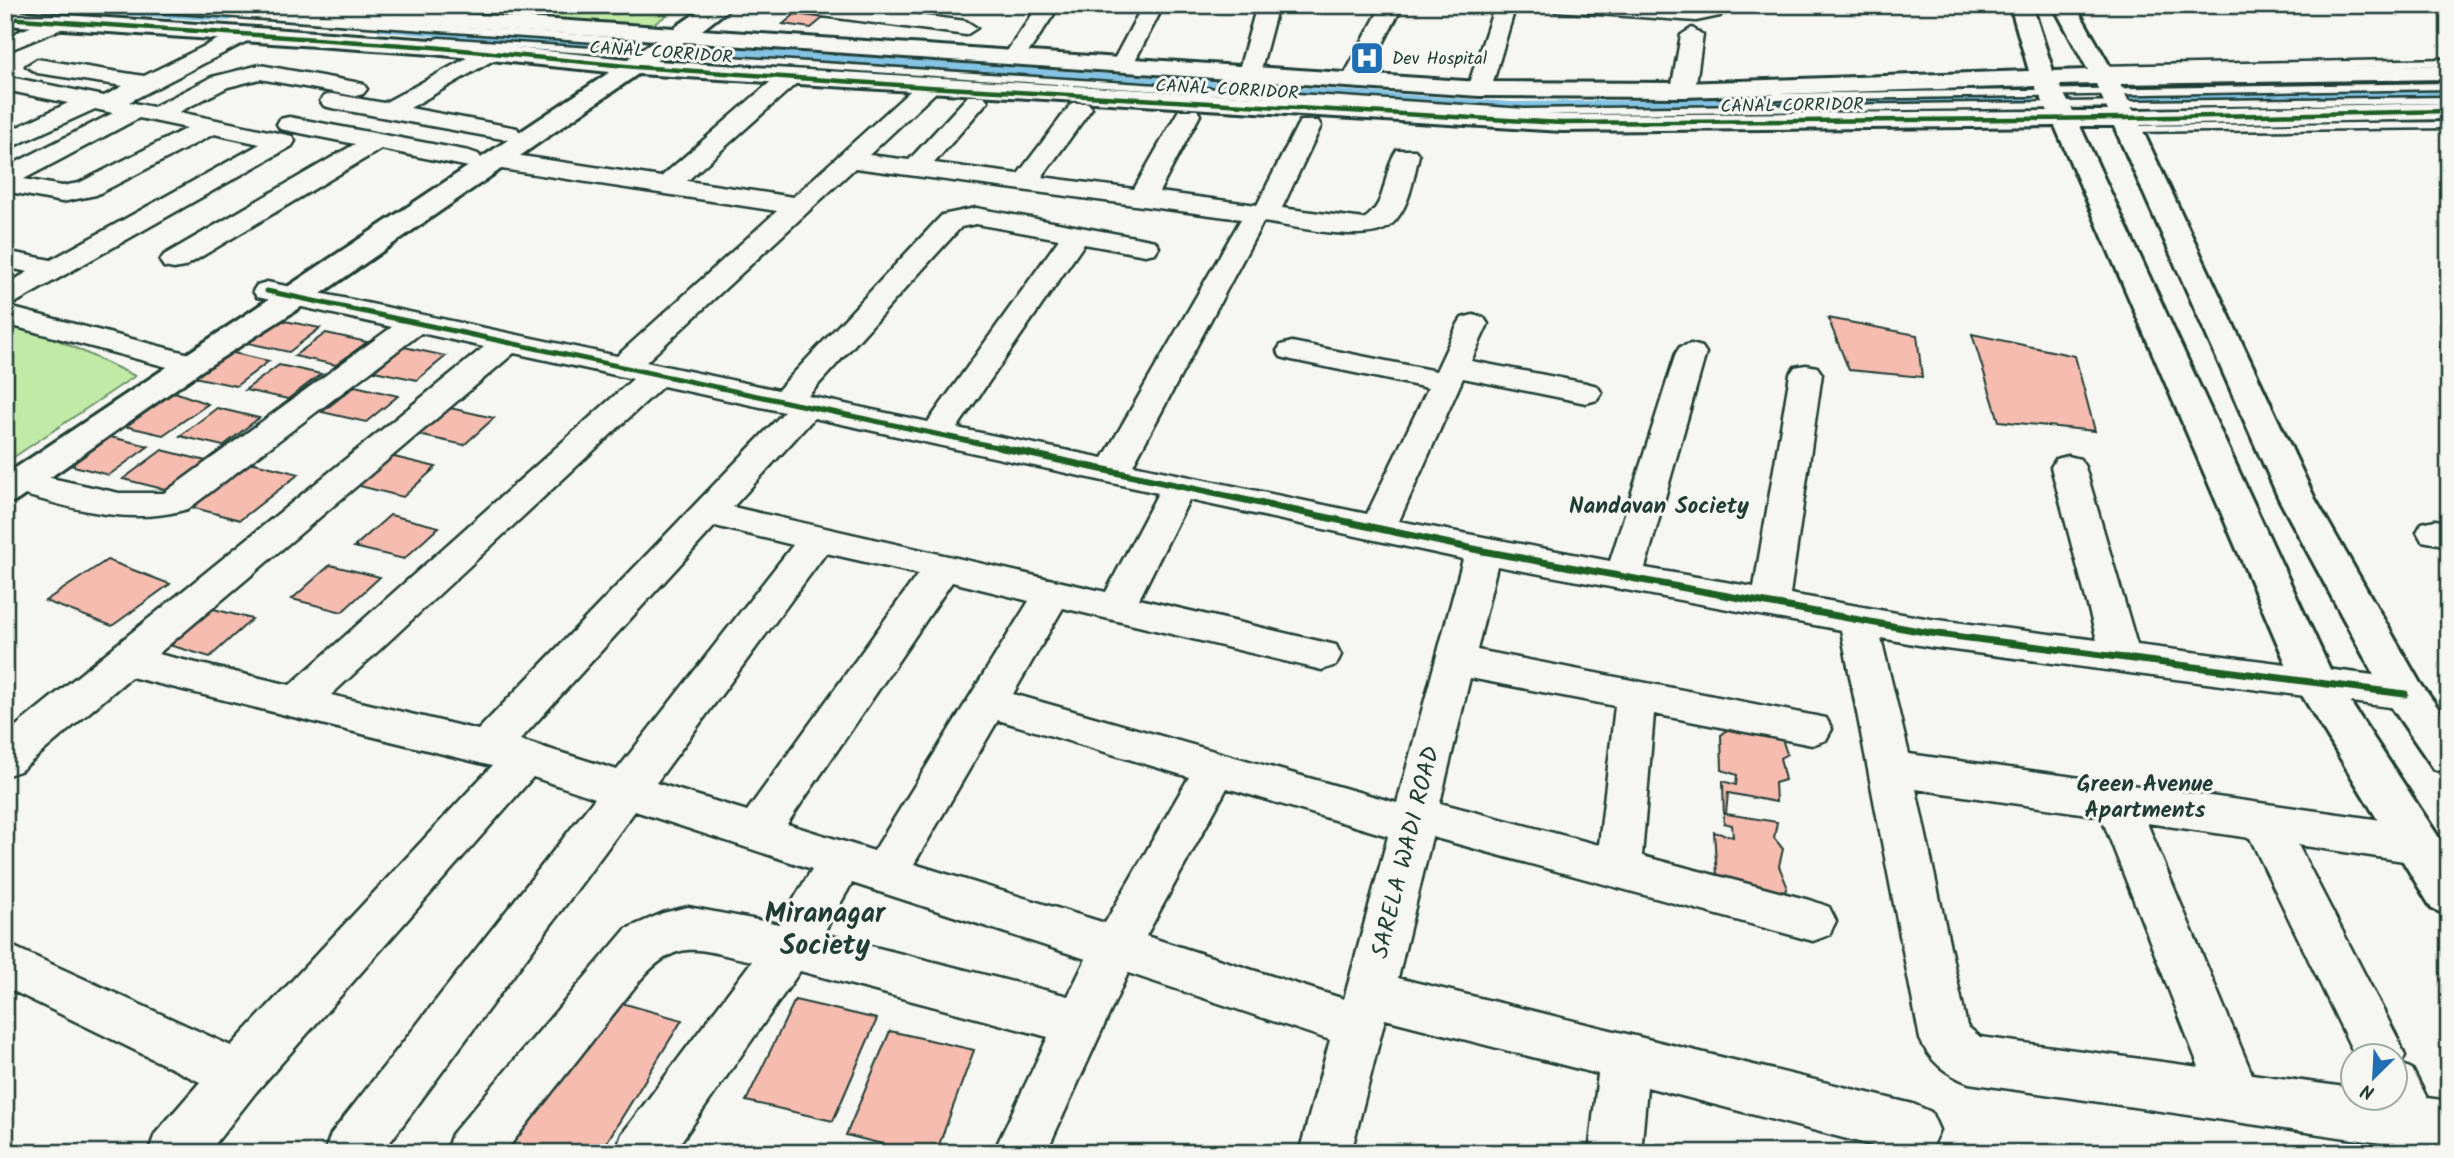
<svg xmlns="http://www.w3.org/2000/svg" width="2454" height="1158" font-family="Kalam,sans-serif">
	<style>
		.green { fill: #c1eaa6; stroke: #70946d; stroke-width: 2 }
		.lines { fill: none; stroke-linecap: round; stroke-linejoin: round }
		.canal { fill: #84c3e4; fill-rule: evenodd }
		.building { fill: #f6bcb0; stroke: #1f3d34; stroke-width: 2 }
		.service-casing { stroke: #1f3d34; stroke-width: 5 }
		.minor-casing { stroke: #1f3d34; stroke-width: 5 }
		.tertiary-casing { stroke: #1f3d34; stroke-width: 6 }
		.service { fill: #f6f6f2; fill-rule: evenodd }
		.minor { fill: #f6f6f2; fill-rule: evenodd }
		.tertiary { fill: #f6f6f2; fill-rule: evenodd }
		.cycleway-far2-casing { stroke: #f6f6f2; stroke-width: 7 }
		.cycleway-far1-casing { stroke: #f6f6f2; stroke-width: 9 }
		.cycleway-casing { stroke: #f6f6f2; stroke-width: 11 }
		.cycleway-far2 { stroke: #1b5e20; stroke-width: 4.5 }
		.cycleway-far1 { stroke: #1b5e20; stroke-width: 5 }
		.cycleway { stroke: #1b5e20; stroke-width: 7 }
		.labels { text-anchor: middle; stroke-width: 6; stroke-linejoin: round; paint-order: stroke }
		.far-street-label { font-size: 18px; fill: #1f3d34; stroke: #f6f6f2 }
		.far-poi-label { font-size: 18px; fill: #1f3d34; stroke: #f6f6f2; text-anchor: start }
		.neighbourhood-label { font-size: 23px; font-weight: bold; fill: #1f3d34; stroke: #f6f6f2 }
		.near-street-label { font-size: 24px; fill: #1f3d34; stroke: #f6f6f2 }
		.near-neighbourhood-label { font-size: 28px; font-weight: bold; fill: #1f3d34; stroke: #f6f6f2 }
	</style>
	<rect width="100%" height="100%" fill="#f6f6f2"/>
	<filter id="ink" filterUnits="userSpaceOnUse"><feTurbulence type="fractalNoise" baseFrequency=".0143" numOctaves="2"/><feDisplacementMap in="SourceGraphic" scale="14" xChannelSelector="R" yChannelSelector="G"/><feConvolveMatrix kernelMatrix="1 2 1 2 8 2 1 2 1" color-interpolation-filters="sRGB"/></filter>
	<g filter="url(#ink)">
		<path class="green" d="M321 5H681L647 29Z
			M5 315 135 376 5 463Z"/>
		<g class="lines">
			<path class="canal" d="M44 5H136L229 11 238 16 229 21 53 11 47 10Z
				M386 21 618 40 628 46 618 52 379 31 377 27 379 23Z
				M689 45 1512 102 2025 94 2035 100 2025 106 1512 114 682 55 679 51 682 47Z
				M2449 87V99L2137 104 2127 98 2137 92Z"/>
		</g>
		<path class="building" d="M800 10 828 14 811 28 783 24Z
			M1828 318 1917 335 1922 377 1849 370Z
			M280 320 320 328 289 352 248 343Z
			M326 333 367 342 336 365 294 356Z
			M1972 334 2075 356 2095 431 1999 421Z
			M404 347 446 356 417 380 374 371Z
			M229 352 269 361 236 386 194 377Z
			M279 365 321 374 288 399 245 390Z
			M355 386 398 396 366 422 322 412Z
			M172 391 208 404 163 435 124 426Z
			M217 408 259 418 223 446 180 436Z
			M450 408 494 418 464 445 418 435Z
			M106 436 149 446 109 475 66 464Z
			M162 450 206 461 167 490 123 479Z
			M390 456 436 467 403 497 356 485Z
			M246 461 299 474 240 520 187 506Z
			M390 515 439 527 404 559 354 547Z
			M107 560 170 584 112 626 45 601Z
			M330 565 380 577 342 612 292 599Z
			M202 606 252 619 210 657 159 642Z
			M1734 725 1780 733 1787 754 1780 758 1785 780 1775 783 1776 802 1728 793 1726 814 1777 822 1774 838 1783 849 1779 866 1787 886 1782 900 1725 883 1717 875 1714 832 1733 837 1732 825 1724 823 1723 781 1736 785 1737 775 1722 770 1721 735Z
			M611 1000 682 1020 600 1153H503Z
			M795 1000 877 1019 833 1121 746 1101Z
			M890 1031 974 1050 936 1153H919L846 1135Z"/>
		<g class="lines">
			<g class="service-casing">
				<path id="service" d="M103 5H155L610 37 615 40 610 43 108 8Z
					M439 38 1525 109 2449 97V103L1525 115 435 43V39Z
					M2449 59V65L2099 72 2094 69 2099 66Z
					M2449 83V89L1774 100 1768 97 1774 94Z
					M2449 122V128L2126 132 2120 129 2126 126Z"/>
			</g>
			<g class="minor-casing">
				<path id="minor" d="M5 5H32L29 9 5 17Z
					M774 5H836L966 21 977 28 966 35 784 11Z
					M1039 5H1060L1022 62H1006L1003 57Z
					M1143 5H1164L1130 70H1114L1111 65Z
					M1257 5H1278L1260 73 1249 80 1238 73Z
					M1382 5H1403L1361 86H1345L1341 81Z
					M1495 5H1516L1491 89 1487 94H1471L1467 89Z
					M1546 5 1696 9 1727 5 1720 16 1696 21 1556 11Z
					M58 16 69 22 66 27 5 52V37Z
					M243 27 251 29 254 34 251 39 129 102 153 107 212 77 260 65 355 82 363 84 367 89 363 94 355 96 260 79 228 87 179 112 292 136 295 141 292 146 15 303 5 306V285L28 272 5 267V251L51 260 260 144 214 134 96 195 62 202 5 191V169L9 166 113 113 95 109 5 150V133L68 103 5 90V76L104 96 123 86 37 73 26 66 37 59 144 76ZM139 118 187 128 79 183 62 186 24 179Z
					M1692 28 1703 35 1695 90 1691 95H1675L1671 90 1681 35Z
					M489 46 497 48 500 53 497 58 410 108 517 128 520 133 517 138 508 140 332 108 324 106 320 101 324 96 332 94 384 103Z
					M791 69 799 71 803 76 799 81 687 181 793 197 920 82H936L940 87 936 92 869 155 909 160 968 96H984L988 101 934 163 1018 174 1072 103H1088L1092 108 1042 177 1134 189 1176 115 1179 110H1197L1200 115 1159 192 1257 205 1297 126 1300 121H1318L1321 126 1282 208 1364 219C1389 203 1382 171 1397 150H1415L1419 155C1413 179 1410 208 1391 225 1369 245 1292 226 1263 222L1133 465 1367 514 1428 388 1292 360 1281 357 1277 351 1281 345 1292 342 1436 371 1458 324 1462 318 1473 315 1484 318 1488 324 1471 361 1586 383 1597 386 1602 393 1597 400 1586 403 1463 378 1399 521 1610 561 1676 353 1680 347 1691 344 1702 347 1706 353 1645 568 1754 587 1790 374 1795 367 1806 365 1817 367 1822 374 1790 594 1930 619 2097 640 2051 467 2056 459 2068 456 2080 459 2085 467 2137 645 2405 679 2419 683 2425 694 2419 705 2405 709 1930 647 1881 638 1909 754 2417 825 2433 831 2439 844 2433 857 2417 863 2298 845 2398 1039 2405 1056 2401 1064 2412 1069 2427 1098 2449 1101V1153L1969 1083C1946 1074 1930 1062 1920 1039L1841 630 1497 566 1477 650 1826 718 1832 729 1826 740 1812 745 1654 714 1642 856 1813 901 1829 907 1836 921 1829 935 1813 941 1432 837 1398 978 1913 1104 1931 1112 1939 1130 1931 1148 1920 1153H1901L1647 1087 1641 1153H1589L1598 1074 1385 1019 1351 1153H1299L1330 1040 1128 973 1046 1153H993L1048 1037 800 971 673 1153H615L622 1134 752 961C699 951 681 935 641 979L504 1153H445L452 1134 626 929 663 913 688 907 779 924 812 869 635 811 382 1153H324L331 1134 595 798 533 777 256 1092 208 1153H148L155 1134 200 1082 5 987V943L231 1046 492 766 131 677 20 771 5 776V735L484 347 421 333 188 509C124 527 69 507 7 490L5 477 19 471 119 493H164L392 327 257 297 253 291 257 285 267 282 617 356 777 211 495 168 486 165 482 160 486 155 495 152 661 177 783 71ZM855 168 1241 219 1103 458 957 428 1084 244 1145 255 1155 253 1159 247 1155 241 1145 239 976 208 942 215 778 390 646 362ZM976 224 1059 239 928 422 808 396 961 227ZM514 353 633 379 290 685 158 654ZM663 386 784 412 478 730 331 695ZM814 418 1158 493 1106 592 733 507ZM1189 500 1463 559 1397 803 1013 694 1063 608 1322 670 1336 665 1341 655 1336 645 1139 599ZM715 526 793 545 617 770 520 740ZM826 553 918 574 747 811 656 783ZM952 582 1029 601 874 851 787 824ZM1470 678 1615 706 1599 845 1440 803ZM998 720 1189 777 1105 923 914 864ZM1227 788 1388 836 1344 999 1146 936ZM1916 789 2101 816 2199 1067 1980 1037 1967 1026ZM2147 823 2250 838 2355 1056H2394V1098H2352V1088L2252 1074ZM852 883 1086 959 1068 996 823 934Z
					M289 117 469 151 478 154 482 159 478 164 469 167 381 149 184 267 174 269 164 267 160 261 164 255 355 144 280 129 277 124 280 119Z
					M5 306 201 357 205 364 201 371 190 373 5 324Z
					M2435 520 2449 522V546L2422 541 2417 532 2422 523Z"/>
			</g>
			<g class="tertiary-casing">
				<path id="tertiary" d="M222 5H336L674 28 708 5H734L702 30 1479 82 1683 83 2029 71 2010 5H2032L2053 71 2088 70 2053 5H2075L2112 70 2449 65V79L2120 84 2133 110 2449 103V119L2140 125 2315 499 2420 683 2449 723V774L2434 769 2390 705 2279 499 2114 126H2080L2333 676 2449 853V915L2432 909 2294 682 2055 126 1562 131 638 74 309 302 201 371 18 500 5 504V475L610 72 432 54 5 25V11L432 40 628 59 656 40 233 12ZM684 42 1479 96 1683 97 2035 86 2048 111 1562 115 656 61ZM2096 84 2108 111H2073L2059 85Z"/>
			</g>
			<use href="#service" class="service"/>
			<use href="#minor" class="minor"/>
			<use href="#tertiary" class="tertiary"/>
			<g class="cycleway-far2-casing">
				<path id="cycleway-far2" d="M5 18 432 47 636 67 928 87 1562 123 2123 118 2449 111"/>
			</g>
			<g class="cycleway-far1-casing">
				<path id="cycleway-far1" d="M267 291 1006 449"/>
			</g>
			<g class="cycleway-casing">
				<path id="cycleway" d="M998 447 1483 551 1930 633 2405 694"/>
			</g>
			<use href="#cycleway-far2" class="cycleway-far2"/>
			<use href="#cycleway-far1" class="cycleway-far1"/>
			<use href="#cycleway" class="cycleway"/>
		</g>
	</g>
	<defs>
		<g id="hospital-square" transform="scale(1.75)"><rect x="-9" y="-9" width="18" height="18" rx="4" fill="#1f6fb2" stroke="#f6f6f2"/><path d="M-5-5h3v3.5h4V-5h3V5h-3V1.5h-4V5h-3Z" fill="#fff"/></g>
	</defs>
	<g fill-rule="evenodd">
		<use href="#hospital-square" x="1367" y="58"/>
	</g>
	<g class="labels">
		<g class="far-street-label">
			<text transform="translate(661 52) rotate(4)" y="6">CANAL CORRIDOR</text>
			<text transform="translate(1227 89) rotate(3)" y="6">CANAL CORRIDOR</text>
			<text transform="translate(1792 105) rotate(-1)" y="6">CANAL CORRIDOR</text>
		</g>
		<g class="far-poi-label">
			<text x="1392" y="64">Dev Hospital</text>
		</g>
		<g class="neighbourhood-label">
			<text x="1659" y="513">Nandavan Society</text>
			<text x="2145" y="791">Green Avenue<tspan x="2145" dy="26">Apartments</tspan></text>
		</g>
		<g class="near-street-label">
			<text transform="translate(1405 852) rotate(-76)" y="8">SARELA WADI ROAD</text>
		</g>
		<g class="near-neighbourhood-label">
			<text x="825" y="922">Miranagar<tspan x="825" dy="32">Society</tspan></text>
		</g>
	</g>
	<rect width="2454" height="1158" fill="none" stroke="#f6f6f2" stroke-width="28"/>
	<rect x="14" y="14" width="2426" height="1130" fill="none" stroke="#1f3d34" stroke-width="2.5" filter="url(#ink)"/>
	<g transform="translate(2374 1077) rotate(204)"><circle r="33" fill="#f6f6f2" stroke="#a0aca6" stroke-width="2"/>
	<path d="M0-5L12 26L0 18L-12 26Z" fill="#1f6fb2"/>
	<text y="-10" font-size="19" font-weight="bold" text-anchor="middle" fill="#1f3d34">N</text>
	</g>
</svg>
